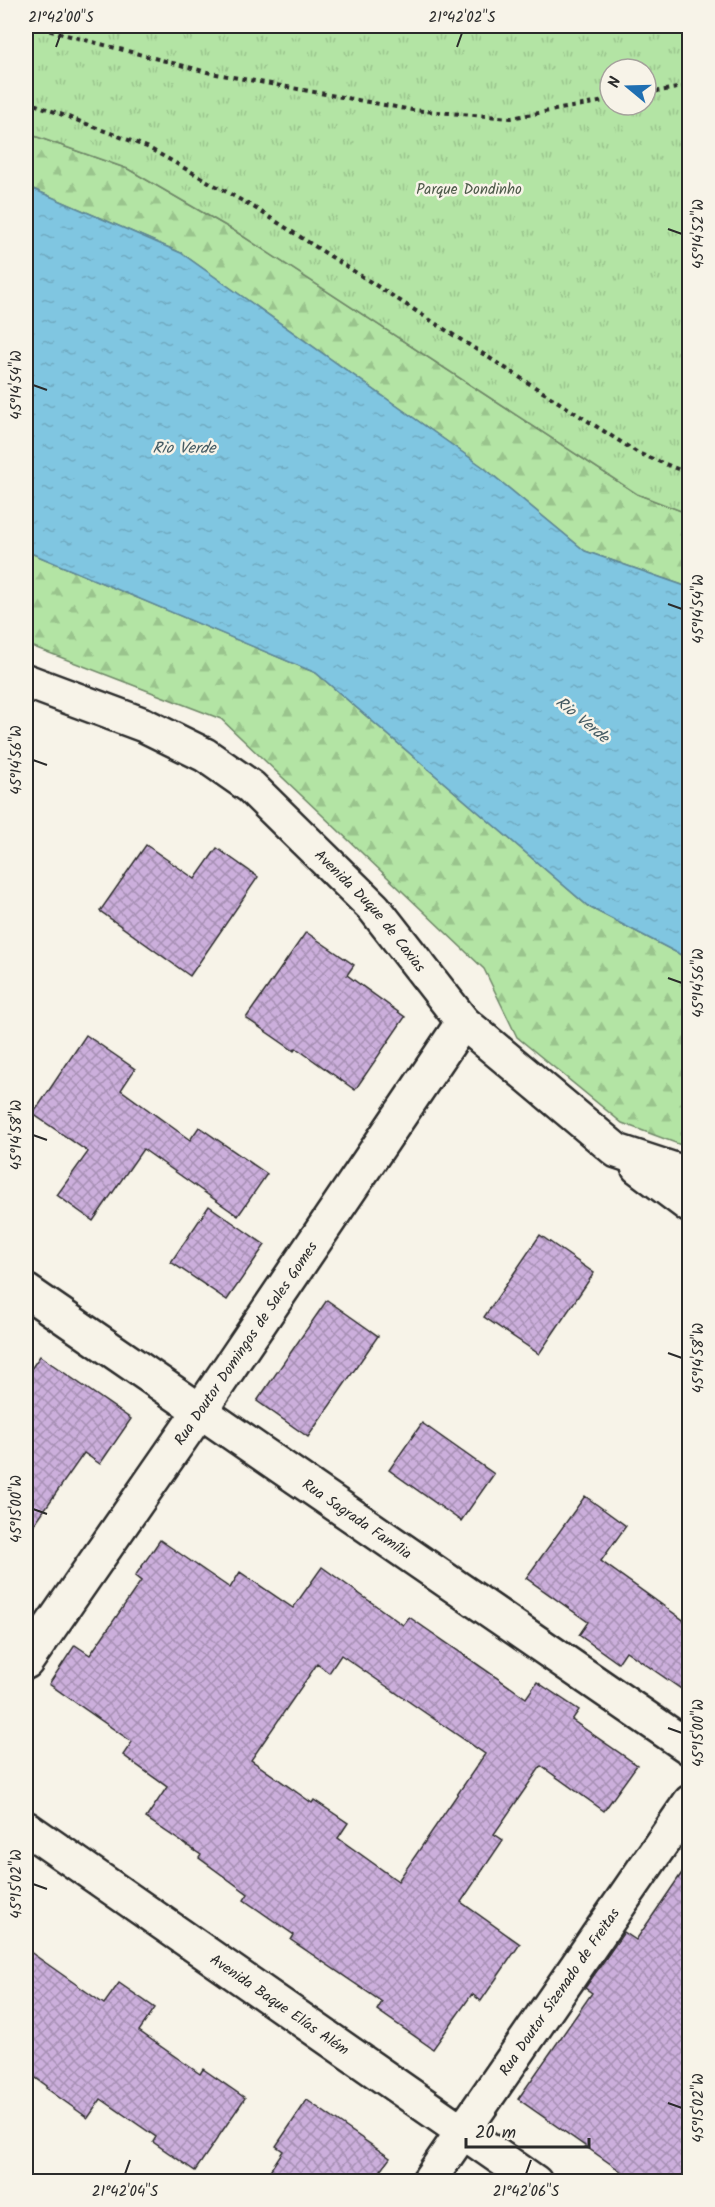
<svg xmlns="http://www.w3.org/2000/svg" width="715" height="2207" font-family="Kalam,sans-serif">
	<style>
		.forest { fill: url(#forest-firs); stroke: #6f8868; stroke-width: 1.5 }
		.park { fill: url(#park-tufts); stroke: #6f8868; stroke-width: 1.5; fill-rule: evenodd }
		.water { fill: url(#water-ripples); stroke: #5e8898; stroke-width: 1.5 }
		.building { fill: url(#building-cross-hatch); stroke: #2b2b2b; stroke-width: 1.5; fill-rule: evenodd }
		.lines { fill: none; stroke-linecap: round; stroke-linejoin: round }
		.street-casing { stroke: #2b2b2b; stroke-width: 38 }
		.path { stroke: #2b2b2b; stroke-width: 4; stroke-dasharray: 4.5 4.5; stroke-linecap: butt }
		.street { stroke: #f7f3e8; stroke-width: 33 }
		.ticks { fill: none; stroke: #2b2b2b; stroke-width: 2 }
		.labels { text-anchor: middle; stroke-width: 5; stroke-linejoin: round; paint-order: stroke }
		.park-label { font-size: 15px; fill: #4d5949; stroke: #f7f3e8 }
		.street-label { font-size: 15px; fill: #2b2b2b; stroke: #f7f3e8 }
		.water-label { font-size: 16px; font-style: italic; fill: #445a62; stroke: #f7f3e8 }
		.neatline { fill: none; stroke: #2b2b2b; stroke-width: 2 }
		.ticks-label { font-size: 15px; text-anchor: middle; fill: #2b2b2b }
	</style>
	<defs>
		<pattern id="forest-firs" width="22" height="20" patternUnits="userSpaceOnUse" patternTransform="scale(1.5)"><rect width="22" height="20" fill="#b3e4a4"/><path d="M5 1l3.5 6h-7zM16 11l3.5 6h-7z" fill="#9ac48d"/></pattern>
		<pattern id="park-tufts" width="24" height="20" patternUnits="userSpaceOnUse" patternTransform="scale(1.5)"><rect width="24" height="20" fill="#b3e4a4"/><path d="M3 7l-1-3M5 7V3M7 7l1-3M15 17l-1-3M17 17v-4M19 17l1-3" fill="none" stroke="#9ac48d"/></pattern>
		<pattern id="water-ripples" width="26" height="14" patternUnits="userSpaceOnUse" patternTransform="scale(1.5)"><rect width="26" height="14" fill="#80c6e1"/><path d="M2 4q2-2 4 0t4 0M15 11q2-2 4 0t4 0" fill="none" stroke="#6faac1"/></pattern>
		<pattern id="building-cross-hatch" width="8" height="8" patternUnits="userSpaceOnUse" patternTransform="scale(1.5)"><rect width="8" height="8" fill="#ccafdc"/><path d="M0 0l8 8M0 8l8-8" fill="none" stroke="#a68fb3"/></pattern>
	</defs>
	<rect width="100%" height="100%" fill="#f7f3e8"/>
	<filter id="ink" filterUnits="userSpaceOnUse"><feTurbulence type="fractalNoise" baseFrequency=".0167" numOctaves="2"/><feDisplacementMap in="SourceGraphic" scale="12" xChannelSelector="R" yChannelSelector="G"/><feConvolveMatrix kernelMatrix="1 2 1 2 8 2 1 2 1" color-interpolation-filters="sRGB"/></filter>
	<g filter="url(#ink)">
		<path class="forest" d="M26 133 128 169 238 233 637 494 689 514V589L685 586 585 551 483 467 181 253 26 186Z
			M26 551 316 673 589 907 689 959V1148L622 1123 517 1037 484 969 221 719 26 644Z"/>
		<path class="park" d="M26 26H689V514L637 494 238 233 128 169 26 133ZM610 69H646V105H610Z"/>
		<path class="water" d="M26 186 181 253 483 467 585 551 685 586 689 589V959L589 907 316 673 26 551Z"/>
		<path class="building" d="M146 845 195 879 217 848 258 877 190 976 100 911Z
			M306 932 354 965 347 975 405 1017 355 1090 296 1048 294 1051 246 1018Z
			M86 1035 135 1069 121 1090 190 1140 199 1127 267 1174 238 1216 143 1149 93 1221 57 1195 88 1152 33 1114Z
			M209 1206 265 1245 227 1300 171 1262Z
			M540 1235 594 1273 539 1354 484 1317Z
			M327 1300 378 1336 308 1437 257 1401Z
			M40 1356 131 1419 100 1464 84 1453 26 1536V1376Z
			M422 1423 494 1474 461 1521 389 1470Z
			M585 1496 626 1526 601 1561 690 1625V1695L626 1651 618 1663 579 1635 588 1622 526 1578Z
			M160 1540 230 1588 240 1572 293 1608 322 1567 403 1625 409 1617 526 1698 537 1682 579 1710 572 1720 637 1765 604 1811 541 1766 494 1834 503 1840 461 1902 520 1944 481 2001 472 1994 433 2049 377 2010 382 2002 291 1940 294 1935 244 1900 248 1894 199 1858 201 1855 146 1818 167 1787 123 1755 132 1742 49 1684 75 1645 90 1655 141 1581 135 1576ZM341 1655 485 1754 398 1881 338 1838 348 1823 314 1800 312 1803 251 1760 317 1664 329 1673Z
			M690 1861V2181H635L518 2099 592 1993 585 1988 624 1932 636 1940Z
			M26 1949 104 2004 119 1983 155 2008 139 2031 200 2074 203 2069 245 2098 195 2171 153 2142 156 2137 101 2099 88 2118 46 2088 47 2086 26 2071Z
			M307 2100 390 2158 373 2181H263L283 2151 276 2146Z"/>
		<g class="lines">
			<g class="street-casing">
				<g id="street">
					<path id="s1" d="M26 681 144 725 205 755 251 787 374 908 463 1022 617 1151 690 1175"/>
					<path d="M638 1167 690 1206"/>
					<path id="s2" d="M26 1291 690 1748"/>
					<path id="s3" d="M26 1662 200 1411 463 1022"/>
					<path id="s4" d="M26 1828 535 2182"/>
					<path id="s5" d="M428 2182 690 1802"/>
				</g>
			</g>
			<path class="path" d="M32 26 211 73 412 110 511 118 610 100
				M646 93 690 86
				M26 101 147 147 255 208 638 453 690 474"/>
			<use href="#street" class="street"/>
		</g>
	</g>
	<path class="ticks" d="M56 47 61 33M457 47 462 33M668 229 682 234M33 385 47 390M668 604 682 609M33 760 47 765M668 978 682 983M33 1135 47 1140M668 1353 682 1358M33 1509 47 1514M668 1728 682 1733M33 1884 47 1889M668 2103 682 2108M125 2174 130 2160M526 2174 531 2160"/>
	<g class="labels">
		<g class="park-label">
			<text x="469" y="194">Parque Dondinho</text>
		</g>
		<g class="street-label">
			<text dy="5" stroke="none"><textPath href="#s1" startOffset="422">Avenida Duque de Caxias</textPath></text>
			<text dy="5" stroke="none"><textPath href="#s3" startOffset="387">Rua Doutor Domingos de Sales Gomes</textPath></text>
			<text dy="5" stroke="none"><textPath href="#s2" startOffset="402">Rua Sagrada Família</textPath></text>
			<text dy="5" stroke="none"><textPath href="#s5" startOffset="231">Rua Doutor Sizenado de Freitas</textPath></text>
			<text dy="5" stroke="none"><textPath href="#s4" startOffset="309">Avenida Baque Elías Além</textPath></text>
		</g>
		<g class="water-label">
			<text x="184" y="453">Rio Verde</text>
			<text transform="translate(583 719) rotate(39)" y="6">Rio Verde</text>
		</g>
	</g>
	<rect width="715" height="2207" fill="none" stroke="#f7f3e8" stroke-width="66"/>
	<g transform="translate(628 87) rotate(289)"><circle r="28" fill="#f7f3e8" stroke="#a5a39c" stroke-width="1.5"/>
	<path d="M0-4.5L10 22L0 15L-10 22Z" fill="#1f6fb2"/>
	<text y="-9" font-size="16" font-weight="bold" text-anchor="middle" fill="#2b2b2b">N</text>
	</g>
	<path d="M466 2138v9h123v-9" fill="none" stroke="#2b2b2b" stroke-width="3"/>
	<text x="475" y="2138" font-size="18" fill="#2b2b2b" stroke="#f7f3e8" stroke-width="4.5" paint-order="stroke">20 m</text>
	<rect x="33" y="33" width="649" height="2141" class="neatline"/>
	<g class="ticks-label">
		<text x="61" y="22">21°42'00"S</text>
		<text x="462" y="22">21°42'02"S</text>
		<text transform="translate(698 234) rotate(-90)" y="5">45°14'52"W</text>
		<text transform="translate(16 385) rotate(-90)" y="5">45°14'54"W</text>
		<text transform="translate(698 609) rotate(-90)" y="5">45°14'54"W</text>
		<text transform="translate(16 760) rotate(-90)" y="5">45°14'56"W</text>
		<text transform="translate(698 983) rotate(-90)" y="5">45°14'56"W</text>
		<text transform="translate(16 1135) rotate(-90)" y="5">45°14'58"W</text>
		<text transform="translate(698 1358) rotate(-90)" y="5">45°14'58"W</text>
		<text transform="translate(16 1509) rotate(-90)" y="5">45°15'00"W</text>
		<text transform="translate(698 1733) rotate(-90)" y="5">45°15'00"W</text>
		<text transform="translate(16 1884) rotate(-90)" y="5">45°15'02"W</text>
		<text transform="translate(698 2108) rotate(-90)" y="5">45°15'02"W</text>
		<text x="125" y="2196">21°42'04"S</text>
		<text x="526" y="2196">21°42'06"S</text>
	</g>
</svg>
